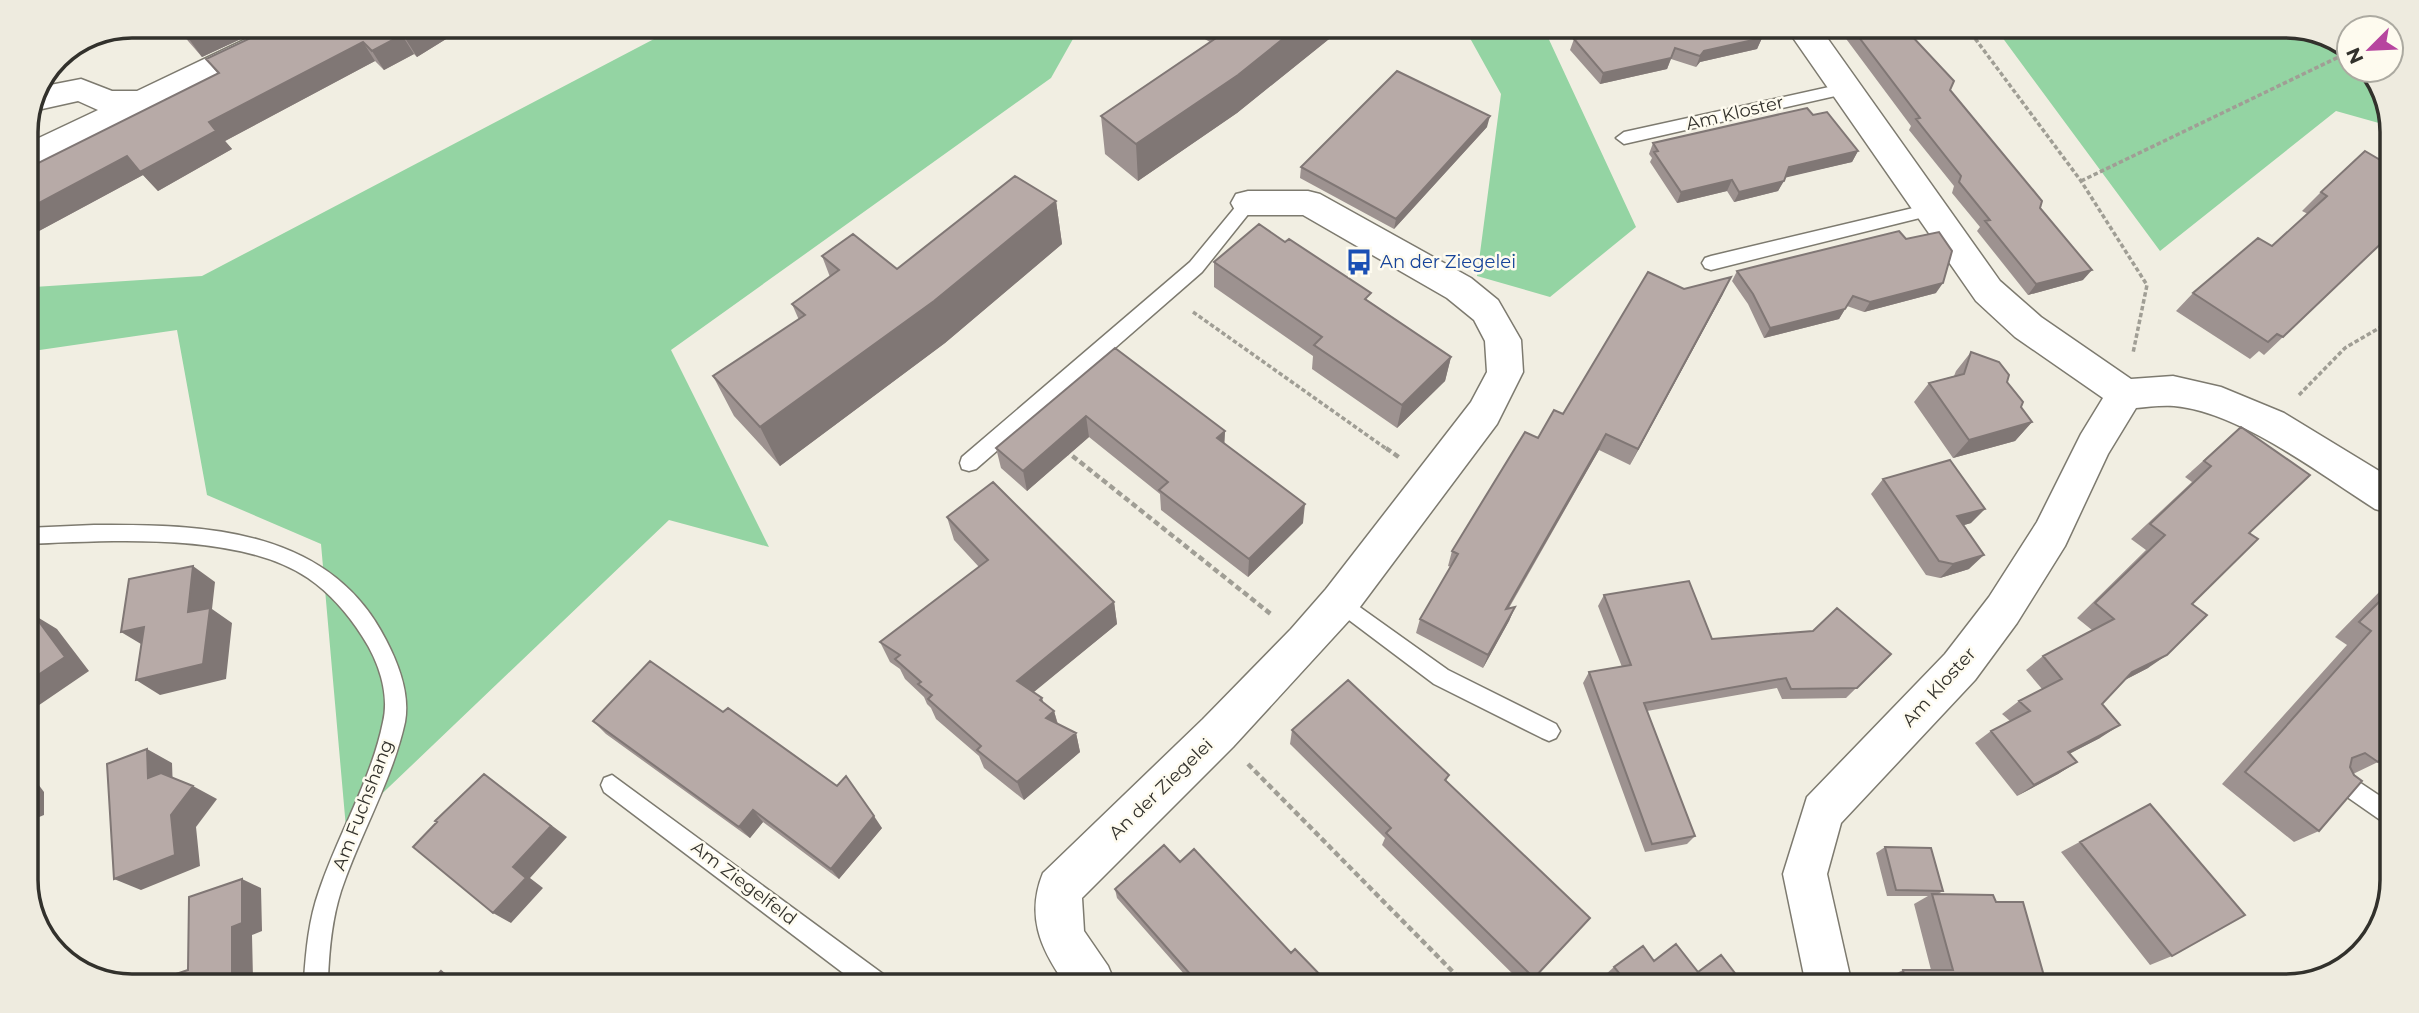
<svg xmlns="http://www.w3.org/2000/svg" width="2419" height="1013" font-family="Montserrat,sans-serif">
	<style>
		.green { fill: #94d4a3 }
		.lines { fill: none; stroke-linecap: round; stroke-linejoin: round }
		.lane-casing { stroke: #7d7a6f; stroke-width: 3 }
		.street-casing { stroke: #7d7a6f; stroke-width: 3 }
		.path-far1 { stroke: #a09e95; stroke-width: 3.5; stroke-dasharray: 4.5 2.5; stroke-linecap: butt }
		.path { stroke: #a09e95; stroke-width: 4.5; stroke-dasharray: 6 3.5; stroke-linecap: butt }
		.lane { fill: #fff; fill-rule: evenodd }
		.street { fill: #fff; fill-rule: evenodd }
		.wall { fill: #9d9290 }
		.shaded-wall { fill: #807775 }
		.building { fill: #b7aaa7; stroke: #807775; stroke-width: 2 }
		.labels { text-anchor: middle; stroke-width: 5; stroke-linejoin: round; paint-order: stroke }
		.street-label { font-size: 18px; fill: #32312c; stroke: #fefbef }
		.transit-label { font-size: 18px; fill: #164399; stroke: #fefbef; text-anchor: start }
		.rim { fill: none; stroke: #32312c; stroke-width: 3.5 }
	</style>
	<rect width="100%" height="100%" fill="#f1eee2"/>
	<path class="green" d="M675 28 1078 30 1051 78 671 350 769 547 669 520 346 828 321 544 207 495 177 330 26 352V290L34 287 202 276Z
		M1466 31H1545L1636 227 1550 297 1477 276 1501 94Z
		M1999 33 2327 34 2349 51V70H2372L2393 127 2336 111 2160 251Z"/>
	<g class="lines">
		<g class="lane-casing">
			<path id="lane" d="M1847 83 1855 88 1853 92 1624 144 1616 138 1624 132Z
				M1248 197 1254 199 1256 203 1254 207 1202 272 976 469 969 471 962 469 960 463 962 457 1190 262 1242 199Z
				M1930 204 1938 210 1936 214 1711 270 1705 268 1702 263 1705 258 1711 256Z
				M94 525C204 524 330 528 386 640 399 665 410 694 405 722 392 781 360 834 341 891 332 919 329 950 328 980H304C306 950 309 919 319 891 338 834 371 781 383 722 390 693 378 660 362 636 348 614 330 593 308 578 238 531 108 541 26 544V528Z
				M1340 593 1448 670 1556 724 1560 731 1556 738 1549 741 1542 738 1434 684 1333 608 1330 602 1333 596Z
				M2338 768 2386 800V824L2330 785 2327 778 2330 771Z
				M612 775 883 974 887 982H855L604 792 601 785 604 778Z"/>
		</g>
		<g class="street-casing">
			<path id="street" d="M271 27H311L307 34 26 170V144L98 110 78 101 33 111 45 86 81 79 112 91H137Z
				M1789 32H1823L2000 281 2041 317 2131 379 2173 376 2221 387 2284 413 2389 477V513L2375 509C2320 474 2240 412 2174 406 2161 405 2148 407 2136 408L2108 454 2065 546 2017 623 1975 680 1841 823 1827 874 1852 985H1806L1783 874 1807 797 1945 654 1989 597 2037 522 2081 434 2103 398 2015 337 1976 301Z
				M1248 191H1308L1320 194 1471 278 1498 300 1521 340 1523 372 1497 424 1354 615 1233 747 1082 898 1084 931 1108 966 1115 983 1064 982C1040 948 1026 915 1043 873L1203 719 1291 629 1326 589 1471 402 1487 372 1485 341 1474 320 1447 298 1303 215H1248L1236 212 1231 203 1236 194Z"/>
		</g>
		<path class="path-far1" d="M1971 33 2081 181 2147 285 2133 353
			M2081 181 2349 52
			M1193 312 1388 450
			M2299 395 2345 348 2391 321"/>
		<path class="path" d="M1386 448 1400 458
			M1065 450 1272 615
			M1248 764 1456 975 1485 984"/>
		<use href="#lane" class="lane"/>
		<use href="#street" class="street"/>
	</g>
	<path class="wall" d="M175 26 267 27 202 57Z
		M1189 30 1339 31 1237 113 1138 181 1105 154 1101 116 1210 42Z
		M459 31 417 57 414 54 384 70 375 61 225 141 232 149 158 191 143 175 26 238V169L218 74 206 59 289 35Z
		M1578 31 1757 32 1762 38 1757 49 1700 62 1696 67 1671 59 1667 69 1600 84 1570 50 1574 39 1576 38Z
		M1841 32 1909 33 1950 90 2040 208 2083 280 2028 295 1977 231 1980 227 1952 193 1954 186 1909 130 1911 126Z
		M1813 115 1858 151 1852 162 1785 177 1778 191 1734 202 1727 191 1677 203 1650 162 1652 158 1649 154 1653 143Z
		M1487 127 1394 229 1300 178 1301 167Z
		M2321 192 2391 234 2264 355 2259 351 2250 359 2176 311 2193 293 2272 246 2308 214 2302 211Z
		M1056 201 1062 244 945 343 780 466 734 416 713 376 799 320 792 304 830 277 822 256 897 269Z
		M1214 262 1370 302 1451 357 1445 381 1397 428 1312 369 1313 356 1214 287Z
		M1737 271 1936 293 1864 312 1847 306 1839 319 1764 338 1748 304 1732 281Z
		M1684 289 1723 294 1630 465 1599 450 1509 608 1515 607 1509 621 1483 668 1416 633 1420 619 1451 567 1448 566 1452 551 1538 438 1563 414Z
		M1115 348 1225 431 1224 443 1303 523 1248 577 1161 510 1160 494 1089 437 1027 491 1001 468 996 448Z
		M1971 352 2007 382 2021 407 2032 422 2015 441 1953 458 1914 402 1929 383 1954 376 1956 371Z
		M2241 427 2249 533 2192 604 2148 668 2125 680 2102 704 2100 738 2070 753 2077 762 2058 774 2017 796 1975 743 1991 731 2010 721 2002 714 2019 701 2042 689 2026 670 2043 656 2092 630 2077 618 2146 550 2131 539 2192 482 2185 477Z
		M1883 479 1971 523 1964 525 1969 569 1940 578 1926 575 1871 494Z
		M947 517 1114 602 1117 624 1033 692 1044 703 1054 711 1058 724 1076 733 1080 752 1024 800 984 768 979 756 936 719 931 708 927 704 924 697 905 679 900 669 890 662 880 642 979 567 954 540Z
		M2388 583 2386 753 2378 762 2353 774 2319 831 2294 842 2222 784 2347 645 2335 637Z
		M1604 595 1712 639 1891 654 1846 698 1782 699 1777 688 1647 711 1695 836 1687 844 1645 852 1583 683 1589 672 1622 667 1598 606Z
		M593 721 882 828 839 879 763 822 750 838 606 734Z
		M1292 730 1449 775 1446 781 1590 918 1529 984H1523L1382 845 1385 838 1290 744Z
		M2150 804 2172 956 2150 965 2061 852Z
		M1885 847 1943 891 1938 894 1996 902 2046 983 2039 986 1887 985 1885 979 1903 970H1931L1914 904 1928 896H1887L1876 853Z
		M1180 862 1291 953 1328 983H1192L1117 898 1115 889Z
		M2385 915V921L2366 944 2364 942Z
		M1654 961 1698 972 1744 985 1612 984 1605 975 1614 967Z"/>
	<path class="shaded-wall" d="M217 27H267L202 57 189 39Z
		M422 27H457L459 31 417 57 405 38Z
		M1294 30 1339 31 1237 113 1138 181 1136 144Z
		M402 35 414 54 384 70 372 51Z
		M1762 38 1757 49 1700 62 1696 67 1700 56 1704 51Z
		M363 42 375 61 225 141 232 149 158 191 143 175 26 238V210L127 156 209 122Z
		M1675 48 1667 69 1600 84 1603 73Z
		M1490 116 1487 127 1394 229 1396 219Z
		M1858 151 1852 162 1784 178 1789 167Z
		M1732 180 1727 191 1677 203 1681 192Z
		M1784 181 1778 191 1734 202 1739 192Z
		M1056 201 1062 244 945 343 780 466 760 427Z
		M2092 270 2083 280 2028 295 2036 284Z
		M1731 277 1723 294 1630 465 1638 449Z
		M1943 283 1936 293 1864 312 1870 302Z
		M1845 309 1839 319 1764 338 1770 328Z
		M1451 357 1445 381 1397 428 1402 405Z
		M1086 416 1089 437 1027 491 1023 471Z
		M2032 422 2015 441 1953 458 1969 440Z
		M1225 431 1224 451 1217 438Z
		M1606 434 1599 450 1500 622 1506 609Z
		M1305 504 1303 523 1248 577 1249 559Z
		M1985 509 1971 523 1944 531 1957 516Z
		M1984 555 1969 569 1940 578 1953 564Z
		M193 566 215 582 212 609 232 623 226 679 160 695 136 680 188 612Z
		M1114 602 1117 624 1023 701 1017 681Z
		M1515 607 1509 621 1483 668 1488 655Z
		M34 615 57 629 89 671 26 714V683Z
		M144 627 146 647 121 632Z
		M2167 655 2148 668 2113 686 2132 672Z
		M1042 698 1048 717 1054 711 1059 730 1052 737 1040 700Z
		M2120 725 2100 738 2050 764 2068 752Z
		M1076 733 1080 752 1024 800 1017 782Z
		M147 749 172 763 173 791 148 778Z
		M2077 762 2058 774 2017 796 2034 785Z
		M26 768 44 792V815L27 822Z
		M484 774 567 837 530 878 543 888 511 923 493 913 513 867Z
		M193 786 217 799 196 827 200 866 141 890 114 879 171 815Z
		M753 810 763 822 750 838 739 827Z
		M874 816 882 828 839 879 831 869Z
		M242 879 261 888 262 931 252 935 253 979H232V927Z
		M441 971 458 979 460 980H451Z"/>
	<path class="building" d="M177 26 217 27 189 39Z
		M274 27H280L289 35 306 27H422L405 38 402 35 372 51 363 42 209 122 216 131 140 172 127 156 26 210V169L219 73 206 59Z
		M1228 30H1294L1238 75 1136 144 1101 116Z
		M1580 31 1757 32 1762 38 1704 51 1700 56 1675 48 1671 58 1603 73 1574 39 1583 37Z
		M1855 32 1909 33 1954 81 1950 90 2042 201 2040 208 2092 270 2036 284 1985 221 1990 220 1959 182 1961 176 1916 119 1920 118Z
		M1397 71 1490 116 1396 219 1301 167Z
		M1807 108 1813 115 1827 112 1858 151 1789 167 1784 181 1739 192 1732 180 1681 192 1654 152 1658 151 1653 143Z
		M2365 151 2382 161 2392 152 2391 234 2283 337 2277 334 2268 342 2193 293 2258 238 2272 246 2327 196 2321 192Z
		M1015 176 1056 201 934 301 760 427 713 376 805 315 792 304 839 270 822 256 853 234 897 269Z
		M1259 224 1285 242 1289 239 1371 293 1365 299 1451 357 1402 405 1314 345 1322 337 1214 262Z
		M1899 231 1906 239 1939 232 1952 251 1943 283 1870 302 1853 296 1845 309 1770 328 1753 294 1737 271Z
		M1648 272 1684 289 1731 277 1638 449 1606 434 1506 609 1515 607 1488 655 1420 619 1458 554 1452 551 1525 432 1538 438 1554 410 1563 414Z
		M1115 348 1225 431 1217 438 1305 504 1249 559 1159 490 1168 482 1086 416 1023 471 996 448Z
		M1971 352 1999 362 2009 375 2007 382 2023 402 2021 407 2032 422 1969 440 1929 383 1964 374Z
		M2241 427 2310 475 2249 533 2258 539 2192 604 2207 615 2167 655 2132 672 2102 704 2120 725 2068 752 2077 762 2034 785 1991 731 2030 711 2019 701 2062 679 2043 656 2114 619 2095 603 2165 535 2150 524 2211 466 2204 461Z
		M1950 460 1985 509 1957 516 1984 555 1953 564 1939 561 1883 479Z
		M993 482 1114 602 1017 681 1042 698 1040 700 1054 711 1046 718 1076 733 1017 782 977 750 981 746 928 699 932 695 918 684 921 682 895 659 900 655 880 642 988 560 947 517Z
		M193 566 188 612 210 608 203 664 136 680 144 627 121 632 129 579Z
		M1689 581 1712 639 1813 631 1837 608 1891 654 1857 688 1791 689 1786 678 1644 703 1695 836 1652 844 1589 672 1631 665 1604 595Z
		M2388 593 2386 753 2378 762 2365 753 2352 758 2350 767 2354 775 2362 781 2319 831 2245 772 2371 631 2359 622Z
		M34 615 65 657 26 683V619Z
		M650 661 723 712 728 708 837 786 846 776 874 816 831 869 753 810 739 827 593 721Z
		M1348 680 1449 775 1445 780 1590 918 1534 978 1386 833 1391 828 1292 730Z
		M147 749 148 778 161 773 193 786 171 815 175 855 114 879 107 764Z
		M484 774 551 826 513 867 526 878 493 913 413 847 437 822 435 821Z
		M2150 804 2245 915 2172 956 2080 842Z
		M1164 845 1180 862 1194 849 1291 953 1295 949 1328 983H1198L1115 889Z
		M1885 847 1931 848 1943 891 1896 890Z
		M242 879V923L232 927V979H161L188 970 189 897Z
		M1932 894 1993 895 1996 902H2023L2046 983 2013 982 2014 986 1906 985 1903 970H1953Z
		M1676 944 1698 972 1721 955 1744 985 1628 984 1614 967 1643 946 1654 961Z
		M441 971 451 980H432Z"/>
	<defs>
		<g id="bus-bare" transform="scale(2.1)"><path d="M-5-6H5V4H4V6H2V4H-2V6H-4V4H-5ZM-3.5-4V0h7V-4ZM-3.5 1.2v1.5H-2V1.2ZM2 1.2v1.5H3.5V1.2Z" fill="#1a4fb4" stroke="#fefbef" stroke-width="2.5" paint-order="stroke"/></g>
	</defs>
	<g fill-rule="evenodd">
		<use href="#bus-bare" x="1359" y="262"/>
	</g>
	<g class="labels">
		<g class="street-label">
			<text transform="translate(1735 113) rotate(-13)" y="6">Am Kloster</text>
			<text transform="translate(1939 687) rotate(-48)" y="6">Am Kloster</text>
			<text transform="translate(1161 789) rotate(-44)" y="6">An der Ziegelei</text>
			<text transform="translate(363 805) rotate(-69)" y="6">Am Fuchshang</text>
			<text transform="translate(744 883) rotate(37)" y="6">Am Ziegelfeld</text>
		</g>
		<g class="transit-label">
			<text x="1380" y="268">An der Ziegelei</text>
		</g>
	</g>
	<path d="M0 0H2419V1013H0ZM132 38H2286A94 94 0 0 1 2380 132V880A94 94 0 0 1 2286 974H132A94 94 0 0 1 38 880V132A94 94 0 0 1 132 38Z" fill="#eeebdf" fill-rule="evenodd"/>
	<path class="rim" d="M132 38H2286A94 94 0 0 1 2380 132V880A94 94 0 0 1 2286 974H132A94 94 0 0 1 38 880V132A94 94 0 0 1 132 38Z"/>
	<g transform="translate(2370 49) rotate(246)"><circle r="33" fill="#fefbef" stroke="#acaaa1" stroke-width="2"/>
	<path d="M0-5L12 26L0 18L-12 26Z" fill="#b7459f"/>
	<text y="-10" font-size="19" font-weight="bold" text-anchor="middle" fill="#32312c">N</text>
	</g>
</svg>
